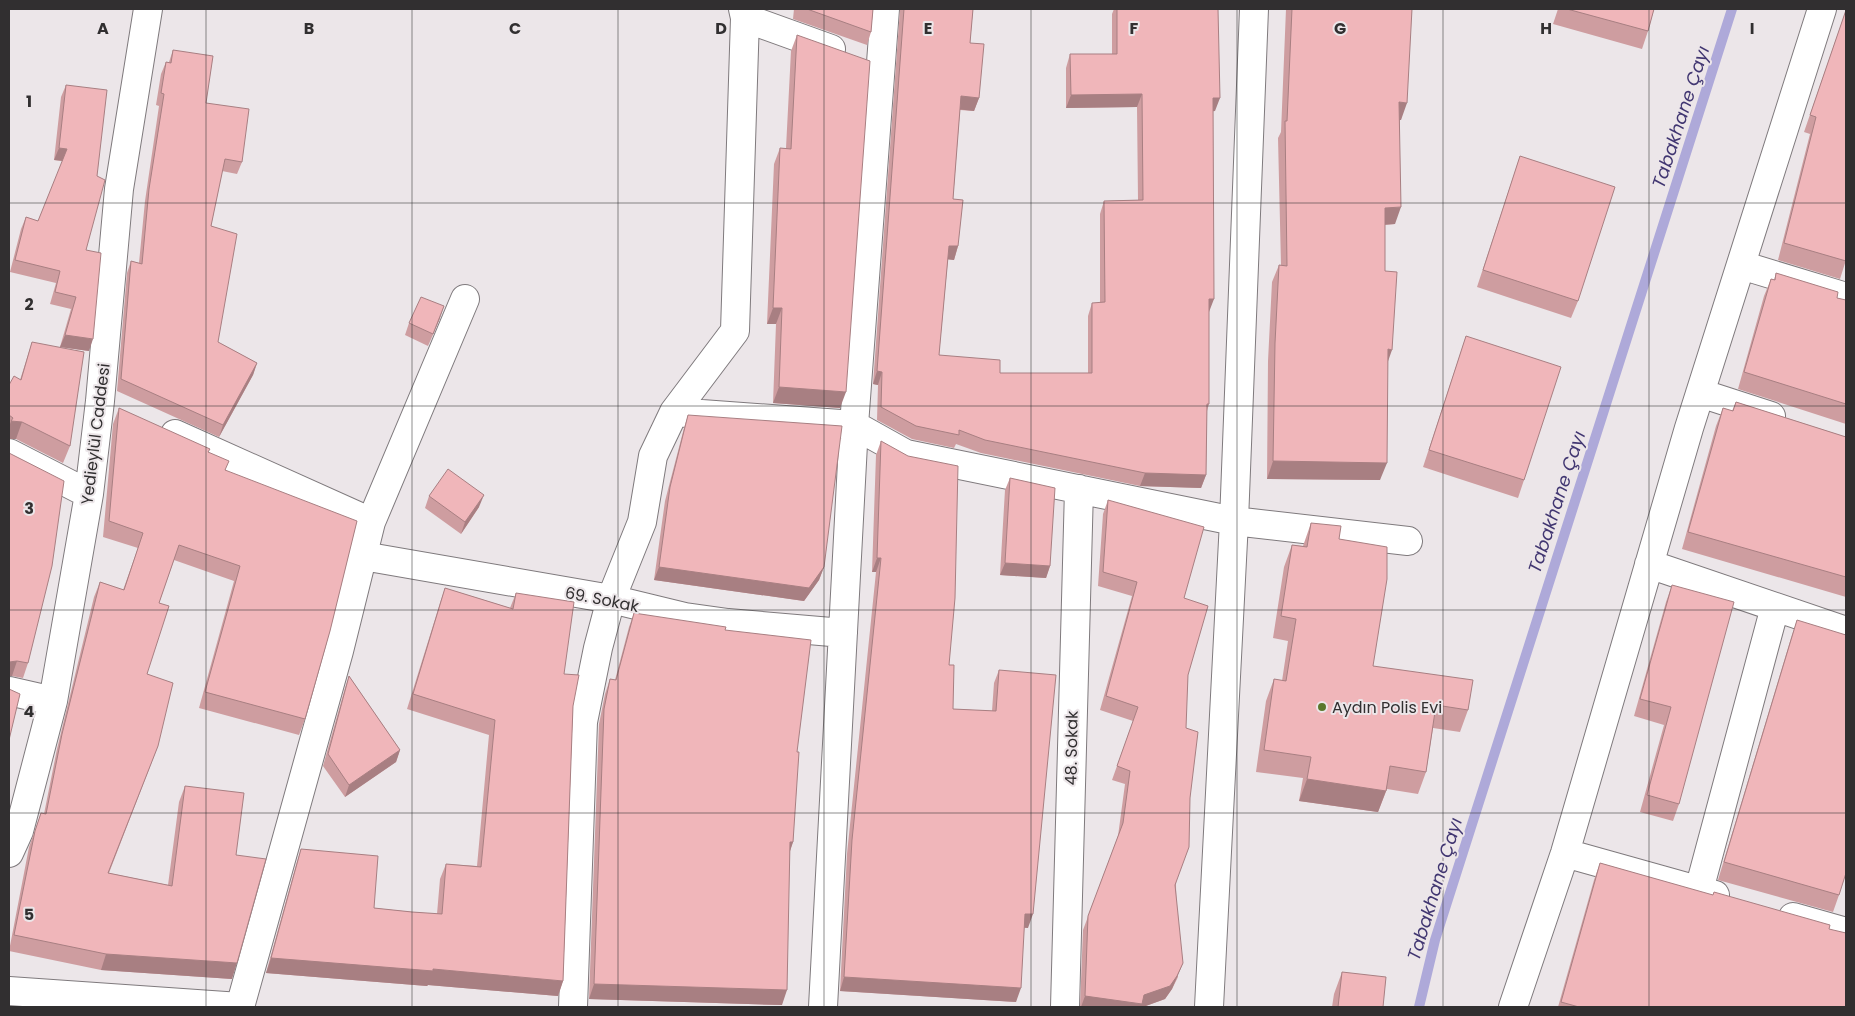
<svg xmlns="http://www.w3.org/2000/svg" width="1855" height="1016" font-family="Poppins,sans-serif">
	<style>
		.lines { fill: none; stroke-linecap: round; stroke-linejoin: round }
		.stream { stroke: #aea9d9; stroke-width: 10 }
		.minor-casing { stroke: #7f7a7d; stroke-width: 30 }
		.minor { stroke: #fff; stroke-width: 28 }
		.wall { fill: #ce9da0 }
		.shaded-wall { fill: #a87f82 }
		.building { fill: #f0b6ba; stroke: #a87f82 }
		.grid { fill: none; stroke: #312f30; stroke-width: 1; stroke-opacity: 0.55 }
		.poi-dot { fill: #5b772c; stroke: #ece6e9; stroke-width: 2 }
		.labels { text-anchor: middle; stroke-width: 4; stroke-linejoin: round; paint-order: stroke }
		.street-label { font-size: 16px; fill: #312f30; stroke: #ece6e9 }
		.poi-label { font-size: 16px; fill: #312f30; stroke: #ece6e9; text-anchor: start }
		.water-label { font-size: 18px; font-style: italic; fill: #413671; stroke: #ece6e9 }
		.grid-label { font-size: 16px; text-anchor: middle; font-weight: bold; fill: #312f30; stroke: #ece6e9; stroke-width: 4; stroke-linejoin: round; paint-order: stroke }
	</style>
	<rect width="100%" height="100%" fill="#ece6e9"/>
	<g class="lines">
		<path class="stream" d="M1419 1007 1435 940 1732 9"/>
		<g class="minor-casing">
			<path id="minor" d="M745 18 831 49
				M1741 265 1846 297
				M1700 393 1771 416
				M674 412 854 425 906 454 1234 521 1408 541
				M175 434 371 522
				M9 453 89 494
				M363 556 611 599 685 617 728 623 843 633
				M1649 564 1846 631
				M9 691 53 701
				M9 853 19 831 53 701 89 494 100 401 119 189 148 9
				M1565 853 1715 895
				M1699 890 1775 607
				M1793 917 1846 932
				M9 991 240 1007
				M240 1007 339 651 371 522 465 299
				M573 1007 583 722 598 648 611 599 642 522 653 456 674 412 735 331 745 18 743 9
				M823 1007 854 425 885 9
				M1065 1007 1079 489
				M1209 1007 1234 521 1254 9
				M1513 1007 1565 853 1689 428 1822 9"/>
		</g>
		<use href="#minor" class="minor"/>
	</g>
	<path class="wall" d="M794 9H873L871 32 867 45 793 19Z
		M900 9H973L970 43 979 98 974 111 960 110 953 199 958 246 954 260 948 259 939 355 1000 373H1088V316L1092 303H1100V214L1104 201 1138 200 1137 107 1066 108V68L1070 54H1112V14L1114 9H1218L1215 111H1213L1209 312V404L1207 411 1206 475 1201 488 1140 486 981 453 956 444 954 448 912 439 877 420 878 385 873 384Z
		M1286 9H1412L1401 120H1400L1395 224 1385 225V271L1388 361 1380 480 1267 479 1268 361 1272 282 1279 265H1281L1278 138 1281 132Z
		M1558 9H1654L1648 31 1642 49 1553 24Z
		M1846 10V260L1840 279 1778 260 1810 134 1804 132Z
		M797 35 840 408 773 403 776 324H767L774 164 780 148H786L791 51Z
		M173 50 242 162 237 174 222 171 211 226 218 342 257 363 253 375 219 437 117 391 127 273 131 261 139 263 145 201 159 106 156 105 161 74 166 62H169Z
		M66 85 86 250 89 351 60 347 71 309 50 304 56 283 10 272 21 229 26 217 38 221 63 161 54 160 61 97Z
		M1520 156 1578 301 1571 318 1477 287Z
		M1776 273 1837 298 1846 300V424L1738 389 1764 296 1771 279 1774 280Z
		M440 318 428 346 405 335 409 323Z
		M1466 336 1524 480 1518 498 1423 467Z
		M32 342 70 446 63 463 16 439H9V385L20 380Z
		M1736 402 1846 437V597L1682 549 1716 426 1723 408 1732 411Z
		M119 408 208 452 226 470 305 719 299 735 199 708 234 581 174 560 159 603 147 674 158 746 109 873 168 885 179 802 185 786 236 855 232 979 101 970 9 951 29 847 41 813 44 814 57 749 94 597 100 582 123 590 138 548 103 537 113 424Z
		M688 415 824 567 819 580 804 601 654 580 665 501 684 428Z
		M881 441 949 665 953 709 992 711 994 683 999 670 1028 928H1024L1016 1002 840 991 847 854 876 572H872L876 455Z
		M9 453 28 663 23 678 12 676Z
		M1010 478 1050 566 1046 578 1000 575 1005 490Z
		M429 496 479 507 461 534 425 508Z
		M1108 500 1184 598 1188 675 1176 885 1178 977 1172 989 1165 999 1143 1007H1080L1083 930 1118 836 1125 784 1112 780 1133 721 1100 710 1132 596 1098 586 1103 514Z
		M1311 523 1339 539 1373 666 1468 710 1460 732 1433 728 1426 772 1418 794 1387 789 1378 812 1299 801 1303 778 1256 772 1266 701 1274 679 1282 681 1288 641 1273 638 1284 567 1292 545 1303 546Z
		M1672 585 1679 804 1673 821 1640 812 1664 725 1634 716 1666 602Z
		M445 588 510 608 516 593 564 674 573 706 563 981 558 996 428 985 427 986 266 973 296 865 301 849 374 908 412 912 437 914 440 879 446 864 477 866 489 735 407 709 440 603Z
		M634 613 725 630 797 752 793 842 790 851 782 1005 589 999 599 724 605 694 610 679 615 680 629 627Z
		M1797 620 1839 895 1833 912 1718 880 1791 638Z
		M349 676 400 750 396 762 345 797 323 766 345 688Z
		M1600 863 1829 929 1846 1007H1558L1594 880Z
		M1342 972 1383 1007H1332L1334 994Z"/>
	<path class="shaded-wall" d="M1142 94 1137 107 1066 108 1071 95Z
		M961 96 979 98 974 111 956 109Z
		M1213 98H1220L1215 111 1208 112Z
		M1399 102 1407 103 1401 120H1393Z
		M59 148 67 149 63 161 54 160Z
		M1401 207 1395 224 1378 225 1385 208Z
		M949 246H958L954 260 944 259Z
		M1209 299H1214L1209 312Z
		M444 306 440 318 428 346 433 334Z
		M773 308H782L776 324H767Z
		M65 335 93 339 89 351 60 347Z
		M1388 349 1392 350 1386 367Z
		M257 363 253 375 219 437 223 425Z
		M877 371 882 372 878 385 873 384Z
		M779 387 846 392 840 408 773 403Z
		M11 421 22 422 16 439H9V427Z
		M1273 461 1387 463 1380 480 1267 479Z
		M1145 473 1206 475 1201 488 1140 486Z
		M484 495 479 507 461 534 465 522Z
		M877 558H881L876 572H872Z
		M1005 563 1050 566 1046 578 1000 575Z
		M659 567H824L819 580 804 601 654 580Z
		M17 661 12 676H9V662Z
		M400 750 396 762 345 797 349 785Z
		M1307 779 1386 791 1378 812 1299 801Z
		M790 842H793L788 857Z
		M1025 914H1033L1028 928 1020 927Z
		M106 954 237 963 232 979 101 970Z
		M271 958 433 969 563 981 558 996 428 985 427 986 266 973Z
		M1183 963 1172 989 1165 999 1143 1007H1081L1085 996 1144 995Z
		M844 977 1021 988 1016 1002 840 991Z
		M594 984 787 990 782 1005 589 999Z"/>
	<path class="building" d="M807 9H873L871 32Z
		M904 9H973L970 43 984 44 979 98 961 96 953 199 963 200 958 246H949L939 355 1000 360V373H1092V303L1105 302 1104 201 1143 200 1142 94 1071 95 1070 54H1117V9H1218L1220 98H1213L1214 299H1209V404H1207L1206 475 1145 473 985 440 959 430V435L916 426 881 407 882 372 877 371Z
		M1292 9H1412L1407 103 1399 102 1401 207 1385 208V271L1397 272 1392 350 1388 349 1387 463 1273 461 1275 343 1279 265 1287 266 1285 121H1287Z
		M1567 9H1654L1648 31Z
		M1846 10V261L1784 243 1816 117 1810 115Z
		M797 35 870 61 846 392 779 387 782 308H773L780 148 791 149Z
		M173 50 213 56 206 103 249 109 242 162 225 159 211 226 237 234 218 342 257 363 223 425 121 379 131 261 142 264 149 189 164 94 161 93 166 62 171 63Z
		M66 85 107 90 97 176 105 180 86 250 101 253 93 339 65 335 76 297 55 292 60 271 15 260 26 217 38 221 67 149 59 148Z
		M1520 156 1615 187 1578 301 1483 270Z
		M1776 273 1838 292 1837 298 1846 300V404L1744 372 1771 279 1775 280Z
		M421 297 444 306 433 334 409 323Z
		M1466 336 1561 367 1524 480 1429 450Z
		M32 342 84 352 70 446 22 422 11 421 13 418 9 415V385L14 376 21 380Z
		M1736 402 1846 437V577L1688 532 1723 408 1733 411Z
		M119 408 210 449 208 452 229 461 225 470 357 521 330 631 305 719 205 692 240 566 179 545 159 603 169 606 147 674 173 683 158 746 108 873 172 886 185 786 244 793 236 855 266 859 237 963 106 954 14 935 35 831 41 813 46 814 62 734 100 582 124 590 143 533 109 521Z
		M688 415 842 426 824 567 809 588 659 567 670 487Z
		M881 441 908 456 958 466 955 598 949 665H954L953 709 996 711 999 670 1056 675 1033 914H1025L1021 988 844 977 852 840 881 558H877Z
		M9 453 64 481 52 566 28 663 17 661 9 662Z
		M448 469 484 495 465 522 429 496Z
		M1010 478 1055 488 1050 566 1005 563Z
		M1108 500 1204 527 1184 598 1208 606 1188 675 1186 728 1198 732 1190 798 1189 847 1175 885 1183 963 1177 976 1170 986 1144 995 1142 1004 1085 996 1088 916 1123 823 1130 771 1117 766 1138 707 1106 696 1137 582 1103 572Z
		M1311 523 1341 526 1339 539 1387 547V579L1373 666 1473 680 1468 710 1436 705 1426 772 1390 766 1386 791 1307 779 1311 757 1264 750 1274 679 1286 681 1296 619 1281 616 1292 545 1307 547Z
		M1672 585 1734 602 1679 804 1647 795 1671 707 1640 699Z
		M445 588 513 609 516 593 574 602 564 674 579 675 573 706 563 981 433 969V971L271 958 301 849 378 856 374 908 412 912 442 914 446 864 481 867 495 720 413 694Z
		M634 613 726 627 725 630 811 640 797 752H799L793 842H790L787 990 594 984 604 709 610 679 616 680Z
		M1797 620 1846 635V873L1839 895 1724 862Z
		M349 676 400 750 349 785 328 754Z
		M9 689 20 694 9 740Z
		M1600 863 1713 895 1714 892 1830 925 1829 929 1846 933V1007H1579L1561 1002Z
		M1342 972 1386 977 1383 1007H1338Z"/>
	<path class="grid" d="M206 9V1007M412 9V1007M618 9V1007M824 9V1007M1031 9V1007M1237 9V1007M1443 9V1007M1649 9V1007M9 203H1846M9 406H1846M9 610H1846M9 813H1846"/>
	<circle class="poi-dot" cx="1322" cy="707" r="5"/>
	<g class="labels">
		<g class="street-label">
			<text transform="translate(95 434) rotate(-83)" y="6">Yedieylül Caddesi</text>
			<text transform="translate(602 599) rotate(11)" y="6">69. Sokak</text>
			<text transform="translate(1071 748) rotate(-89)" y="6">48. Sokak</text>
		</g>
		<g class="poi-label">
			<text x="1332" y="713">Aydın Polis Evi</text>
		</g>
		<g class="water-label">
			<text transform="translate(1681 117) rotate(-72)" y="6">Tabakhane Çayı</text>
			<text transform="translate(1557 502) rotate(-72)" y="6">Tabakhane Çayı</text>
			<text transform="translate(1435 889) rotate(-73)" y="6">Tabakhane Çayı</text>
		</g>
	</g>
	<g class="grid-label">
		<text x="103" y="34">A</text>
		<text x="309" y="34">B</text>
		<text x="515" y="34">C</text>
		<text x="721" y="34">D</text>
		<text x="928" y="34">E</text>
		<text x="1134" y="34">F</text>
		<text x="1340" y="34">G</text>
		<text x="1546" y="34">H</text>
		<text x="1752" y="34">I</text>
		<text x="29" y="107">1</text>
		<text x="29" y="310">2</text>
		<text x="29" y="514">3</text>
		<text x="29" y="717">4</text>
		<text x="29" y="920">5</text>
	</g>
	<rect width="1855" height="1016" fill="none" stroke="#312f30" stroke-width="20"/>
</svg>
